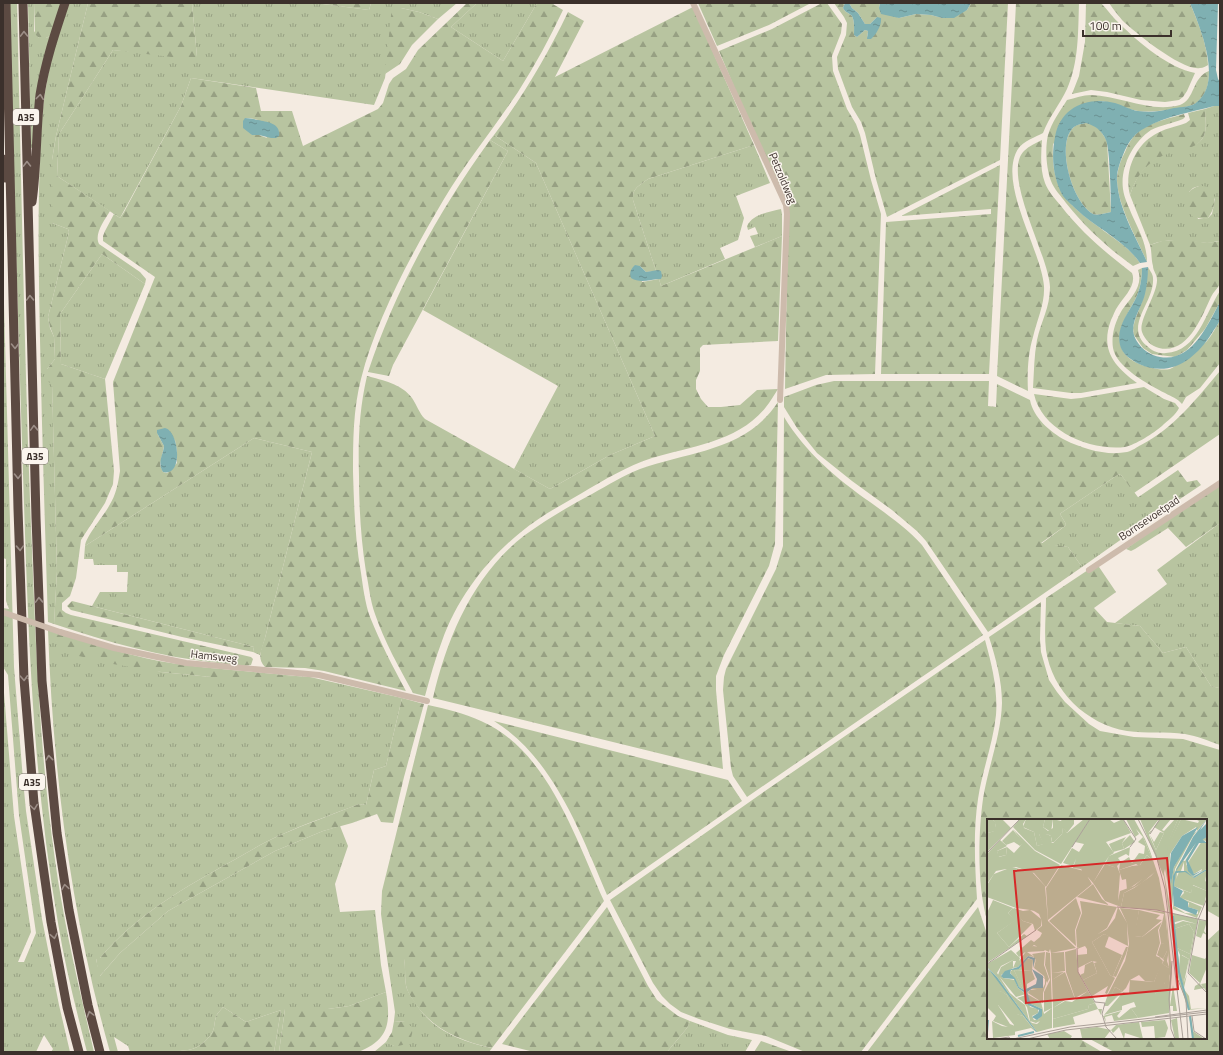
<svg xmlns="http://www.w3.org/2000/svg" width="1223" height="1055" font-family="'Titillium Web',sans-serif">
	<style>
		.grass { fill: url(#grass-tufts); fill-rule: evenodd }
		.forest { fill: url(#forest-firs); fill-rule: evenodd }
		.water { fill: url(#water-ripples); fill-rule: evenodd }
		.lines { fill: none; stroke-linecap: round; stroke-linejoin: round }
		.minor { stroke: #cdbbac; stroke-width: 6 }
		.highway { stroke: #5c4a42; stroke-width: 9 }
		.minor-bridge { stroke: #cdbbac; stroke-width: 6 }
		.oneway { stroke: #9c8e87 }
		.labels { text-anchor: middle; stroke-width: 3; stroke-linejoin: round; paint-order: stroke }
		.shield { fill: #fbf5ee; stroke: #756b66; stroke-width: 1 }
		.shield-label { font-size: 10px; font-weight: bold; fill: #3b302b }
		.street-label { font-size: 11px; fill: #3b302b; stroke: #fbf5ee }
		.inset-river { fill: none; stroke: #7fb0b2; stroke-width: 2 }
		.inset-road { fill: none; stroke: #aaa098; stroke-width: 1 }
		.view { fill: #d62828; fill-opacity: 0.15; stroke: #d62828; stroke-width: 2 }
		.inset-edge { fill: none; stroke: #3b302b; stroke-width: 2 }
	</style>
	<defs>
		<pattern id="grass-tufts" width="24" height="20" patternUnits="userSpaceOnUse"><rect width="24" height="20" fill="#b8c4a0"/><path d="M3 7l-1-3M5 7V3M7 7l1-3M15 17l-1-3M17 17v-4M19 17l1-3" fill="none" stroke="#97a083"/></pattern>
		<pattern id="forest-firs" width="22" height="20" patternUnits="userSpaceOnUse"><rect width="22" height="20" fill="#b8c4a0"/><path d="M5 1l3.5 6h-7zM16 11l3.5 6h-7z" fill="#97a083"/></pattern>
		<pattern id="water-ripples" width="26" height="14" patternUnits="userSpaceOnUse"><rect width="26" height="14" fill="#7fb0b2"/><path d="M2 4q2-2 4 0t4 0M15 11q2-2 4 0t4 0" fill="none" stroke="#699091"/></pattern>
	</defs>
	<rect width="100%" height="100%" fill="#f4ebe1"/>
	<path class="grass" d="M9 3H17C21 169 24 335 30 501 35 621 38 741 55 860 64 925 79 988 94 1052H87C76 1009 65 966 58 923 32 774 28 624 23 474 18 317 13 160 9 3Z
		M28 3H34V31L39 38H46L52 35 33 148H31Z
		M69 3H88L56 136 52 160V223L68 229 69 232 48 317 50 328 54 337 55 359 47 369V380L52 383 57 571 54 624 48 622C45 528 42 434 40 340 39 290 38 240 39 190 40 154 40 117 47 81 51 54 60 29 69 3Z
		M192 3H315L369 10 371 3H457L438 19 419 12 401 8 387 63 385 78 374 105 191 78 181 106 120 218 57 176 59 134 113 50 197 57Z
		M477 3H537L503 61 451 27Z
		M1214 106H1220V241C1215 241 1212 243 1207 243 1188 241 1168 237 1150 245L1130 195C1141 163 1154 157 1185 147 1191 146 1198 145 1202 139 1208 131 1205 118 1205 109ZM1199 186 1215 199 1212 214 1208 218 1198 219 1189 192 1193 188Z
		M494 135 536 163 655 436 610 455 550 489 514 469 558 386 423 310 508 151 490 140Z
		M754 145 770 183 736 196 744 218 738 240 720 248 725 259 661 286 659 279H661L658 270 656 271 633 200C632 188 639 186 648 179Z
		M781 209 782 214V236L755 247 750 236 758 234 755 227 748 230 747 226C753 214 769 212 781 209Z
		M102 254 145 284 105 379 61 364 60 314Z
		M3 267 14 667 23 780 26 811 42 919 59 1005 70 1052H51L53 1049 44 1035 36 1052H3V680L14 816 31 932 18 962H24L36 933 19 815 8 675 3 667V608L9 609 6 601V559L3 558C3 529 5 499 3 470Z
		M254 438 312 452 265 638 260 655 253 652 254 647 92 606 100 592H127L128 572H117V565H94L93 559H84L85 546Z
		M1119 474 1122 476 1153 517 1082 567 1068 547 1041 544 1065 526 1066 524 1060 514 1061 513Z
		M1220 523V689L1219 688 1211 686 1186 647 1163 653 1140 626 1115 623 1167 584 1157 570Z
		M48 630 56 633V641L161 672 211 677H254L296 676 310 677 402 698 386 766 374 770 366 805 359 804C334 814 307 823 283 834 266 841 250 851 234 860 185 887 136 915 100 958L96 959 100 976 120 953 168 911 275 851 323 831 340 826 348 846 335 884 340 912 375 910 381 965 386 992 349 1006 328 1009H285L279 1052H274L281 1010 246 1022 223 1007C221 1010 217 1013 216 1017 214 1022 215 1028 212 1033 205 1044 193 1052 180 1050V1052H130L128 1046 114 1037 118 1052H110C71 915 53 773 48 630Z
		M387 958H404C406 968 404 980 407 989 409 994 412 998 415 1002 431 1030 462 1042 492 1048L489 1052H374L386 1042 394 1046 405 1022 394 1021 395 1012Z
		M690 1021 728 1035 752 1040 745 1052H667L687 1028Z"/>
	<path class="forest" d="M34 3H62L52 35 46 38H39L35 34Z
		M88 3H192L197 57 196 60 113 50 59 134 57 176 110 211C104 221 94 234 99 244L140 272 146 279 145 284 102 254 60 314 61 364 105 379 114 471 113 484 105 503 81 540 76 578 70 596 62 603V610L66 613 71 615 251 657 253 659 251 665C241 667 228 664 218 663 161 657 107 642 54 624L57 571 52 384 47 381V369L55 359 54 337 50 327 48 317 69 232 68 229 52 223V160L56 136Z
		M315 3H371L369 10Z
		M467 3H477L451 27 503 61 537 3H551L563 10C550 38 535 65 518 92 494 128 466 162 444 199 412 253 376 319 361 379 353 410 353 441 353 472 354 506 355 539 361 573 363 587 365 603 370 617 380 642 393 667 406 691L324 671 305 668 265 667C256 658 262 648 265 638L312 452 254 438 85 546C86 536 103 517 109 506 116 495 118 484 120 471L113 382 155 277 103 241V236L105 231 114 214 120 218 124 212 181 106 191 78 256 88 261 111H292L303 146 378 109 383 103 389 84 393 78 406 69 418 50ZM245 118H250L258 120 267 138 259 135H252ZM157 430 175 440 177 451V463L167 473 163 472 160 465 164 446 158 435Z
		M698 3H811L769 25 717 46Z
		M822 3H827L842 24 841 33 832 56 833 71 847 109 856 124 860 135 871 180 881 214 875 374 826 375 785 389 788 215 719 51 772 29Z
		M834 3H845L843 8C845 12 847 12 851 15 855 19 854 29 854 35L857 37 865 30 868 31 867 38 877 17 870 24H865L858 13 852 8 849 3H880L879 8 899 18 916 14 931 15 942 18 967 10 971 3H1008L1000 160 887 217 876 179 865 133 861 122 852 107 838 69 837 57 846 35 847 23 844 17Z
		M1016 3H1079C1078 32 1079 62 1067 89 1060 104 1049 117 1043 133 1036 137 1023 141 1018 149 997 183 1041 249 1044 286 1045 304 1037 320 1033 337 1028 353 1027 374 1028 391L997 376Z
		M1086 3H1101C1108 10 1113 18 1120 24 1139 43 1169 68 1195 73L1187 91 1183 97 1179 100 1165 102 1141 100 1107 92 1091 90 1072 94 1079 76 1085 42Z
		M1109 3H1190C1198 23 1207 43 1208 65 1206 66 1203 68 1200 68 1184 72 1134 32 1122 20 1118 15 1113 9 1109 3Z
		M392 6 419 12 438 19 412 45 400 64 385 74Z
		M693 7 754 145 648 179C639 186 632 188 633 200L656 271 646 272 640 266 642 282 659 279 661 286 782 236 778 341 703 345 700 348V371L696 380V389L701 399 708 407H721L740 405 757 390 778 389C774 395 770 402 766 407 738 442 691 446 652 458 627 466 604 480 582 493 561 505 539 517 521 532 486 560 457 599 442 641 435 659 430 678 425 696L413 693C399 667 384 641 375 614 370 600 369 586 366 572 361 540 359 508 359 476 358 442 359 410 367 376 382 380 402 384 412 398 417 405 419 413 425 419L550 489 610 455 655 436 536 163 494 135C523 96 547 56 568 12L584 21 555 77Z
		M1209 71C1209 83 1207 93 1198 102 1190 109 1149 113 1138 111 1126 109 1115 103 1102 101L1053 144C1050 195 1073 208 1111 236 1122 244 1132 251 1140 263L1133 266C1108 248 1086 228 1066 203 1061 196 1054 189 1051 181 1046 168 1045 148 1048 135 1052 122 1060 111 1067 100 1075 98 1083 95 1091 95 1121 96 1150 113 1180 105 1195 100 1192 77 1209 71Z
		M1205 109C1205 118 1208 131 1202 139 1197 147 1188 148 1180 150 1152 157 1139 169 1130 195 1124 173 1134 147 1154 135 1163 129 1175 127 1186 123L1190 120 1188 113Z
		M1184 114 1185 117 1183 119C1173 123 1161 125 1151 130 1133 142 1120 167 1123 189 1124 198 1129 207 1132 215 1139 230 1147 245 1147 262 1137 239 1118 206 1117 181 1117 171 1120 161 1125 152 1129 142 1134 134 1143 128 1156 121 1170 118 1184 114Z
		M1086 123 1092 124 1100 130 1107 141 1111 212C1106 213 1098 216 1093 214 1072 203 1055 143 1074 127 1077 124 1082 124 1086 123Z
		M490 140 508 151 393 365 389 376 368 372C396 288 439 211 490 140Z
		M1042 140C1041 154 1040 170 1045 183 1048 191 1055 199 1061 206 1081 232 1106 253 1132 273 1137 285 1124 297 1118 306 1115 310 1113 316 1111 320 1100 350 1114 366 1137 383L1081 393H1071L1033 388C1034 372 1034 356 1037 340 1041 321 1050 308 1050 287 1049 256 1001 174 1024 151 1029 146 1036 143 1042 140Z
		M1000 165 989 374H881L886 222 991 214V209L901 216Z
		M1199 186C1219 185 1217 206 1208 218L1204 219 1193 217 1185 207C1184 196 1189 189 1199 186Z
		M1174 240H1188L1207 243 1220 241C1220 248 1222 280 1220 284 1218 288 1213 292 1211 297 1202 316 1188 355 1159 348 1151 346 1145 340 1142 332 1138 321 1157 295 1157 280 1157 274 1153 271 1153 266 1151 259 1152 252 1150 245L1162 241Z
		M1148 267C1150 271 1153 274 1153 278 1155 302 1123 326 1147 346 1152 351 1159 354 1166 353 1198 351 1205 313 1220 291V302L1205 329 1187 350 1175 357 1152 354 1143 348 1134 335 1133 328 1135 320 1144 296Z
		M1142 268C1142 279 1140 290 1135 300 1128 313 1119 326 1120 340 1120 351 1128 359 1137 363 1146 367 1161 371 1170 369 1174 368 1203 345 1207 341 1212 335 1216 327 1220 320V363L1200 388 1186 397 1182 404C1177 398 1172 397 1165 393 1149 385 1116 367 1113 348 1111 335 1115 322 1122 310 1130 299 1144 286 1138 270Z
		M1220 371V434L1134 493 1122 476 1119 474 1061 513 1060 514 1066 524 1065 526 1041 543 1068 547 1082 567 988 632 926 541 918 532 892 510 852 481 817 453 797 428 784 407V397L816 385 834 381H989L988 406 996 407 997 384 1030 400C1033 417 1050 432 1065 440 1083 449 1107 456 1127 452 1132 451 1137 447 1141 445 1173 429 1197 398 1220 371Z
		M1144 387 1164 399 1175 403 1179 408C1176 415 1167 421 1162 426 1154 433 1135 445 1125 447 1090 451 1042 431 1034 394L1071 399 1081 398Z
		M778 402 775 544 769 566 724 655 716 676V690L723 769 433 698C447 637 474 574 525 535 546 520 569 506 592 494 608 485 624 475 640 469 690 451 746 451 778 402Z
		M784 417C805 452 837 479 870 502 889 516 907 528 922 545L983 635 747 797 733 776 731 768 723 690 724 677 726 669 776 569 783 546Z
		M1178 470 1187 482 1197 480 1201 485 1153 517 1137 498Z
		M1220 481V523L1186 547 1168 528 1135 549 1131 551 1126 549Z
		M1097 564 1116 592 1094 608 1107 622 1140 626 1163 653 1186 647 1211 686 1219 688 1220 745C1209 741 1197 736 1185 734 1166 731 1146 734 1127 731 1086 724 1052 691 1046 650 1044 633 1046 615 1046 598Z
		M72 601 254 647 253 652 182 637 71 610 67 606Z
		M1041 602 1040 639 1041 652 1049 680 1057 692 1065 702 1089 724 1100 731 1134 737 1183 739 1220 750V918L1206 910V820H988V923C977 890 978 834 983 799 988 767 1001 736 1002 703 1002 681 996 659 989 637Z
		M56 633C90 643 124 654 159 661 204 669 251 671 296 676L286 677H211L161 672 113 664 66 653 59 648 56 641Z
		M985 640C992 665 998 690 996 715 993 744 982 771 978 799 973 832 975 866 977 899L861 1052H805L766 1036 730 1029 699 1019 681 1012 670 1004 662 996 653 983 610 900 765 791Z
		M402 698 424 704 404 777 393 823 381 822 377 814 352 823 323 831 275 851 168 911 120 953 99 977 96 958H100C136 915 185 887 234 860 250 851 266 841 283 834 308 823 334 814 359 804L366 805 374 770 386 766Z
		M428 705C446 709 464 713 481 721 548 750 576 840 604 901L492 1048C460 1041 431 1029 413 1000 411 996 408 993 407 989 404 980 406 968 404 959L387 958 381 914 382 891Z
		M494 721 728 780 742 801 607 895C581 834 553 757 494 721Z
		M607 907 648 986 657 1000 678 1016 690 1021 687 1028 667 1052H534L502 1044Z
		M978 907 988 937V1038H1078L1102 1052H867Z
		M1220 929V1052H1114L1088 1038H1206V941H1207Z
		M386 992C391 1023 389 1040 358 1052H279L285 1009H328L349 1006Z
		M223 1007 246 1022 281 1010 274 1052H180V1050C193 1052 205 1044 212 1033 215 1028 214 1022 216 1017 217 1013 221 1010 223 1007Z
		M394 1021 405 1022 412 1027C414 1038 407 1046 395 1046 392 1046 389 1044 386 1042L392 1032Z
		M761 1041 764 1042 792 1052H754Z"/>
	<path class="water" d="M845 3H849L852 8 858 13 865 24H870L877 17 881 18C882 25 876 35 871 39H867L868 31 865 30 857 37 854 35C854 29 855 19 851 15 847 12 845 12 843 8Z
		M880 3H971L967 10 954 18H942L931 15 916 14 899 18 881 14 879 8Z
		M1190 3H1218L1216 70 1218 79 1220 82V106H1214C1192 112 1166 116 1145 128 1135 133 1130 140 1125 150 1121 160 1116 171 1117 182 1119 210 1136 237 1147 262L1140 263C1124 240 1096 228 1076 209 1072 205 1066 200 1063 196 1053 178 1051 157 1055 137 1060 107 1088 96 1115 103 1123 105 1130 110 1138 111 1151 113 1162 111 1174 108 1181 107 1192 107 1197 102 1223 81 1200 27 1190 3ZM1086 123C1096 126 1102 131 1106 140 1110 149 1111 200 1111 212 1106 213 1098 216 1093 214 1072 203 1055 143 1074 127 1078 124 1082 124 1086 123Z
		M245 118C250 118 253 119 258 120 267 122 281 123 279 136L276 138H271L259 135H252L243 128V121Z
		M635 265 640 266 646 272 658 270 661 271 662 276 661 279C650 279 641 284 631 278 629 272 631 269 635 265Z
		M1148 267C1148 276 1147 285 1145 294 1142 307 1130 322 1134 335 1136 343 1145 352 1153 355 1189 368 1206 328 1220 302 1220 308 1221 315 1220 320 1218 325 1214 329 1212 333 1195 360 1170 378 1139 364 1131 360 1122 354 1120 345 1116 328 1127 315 1135 300 1140 290 1142 279 1142 268Z
		M165 428C179 431 184 477 163 472 157 462 163 456 164 446L157 433V430Z"/>
	<g class="lines">
		<path class="minor" d="M693 3 786 205 787 214 780 400
			M1089 570 1220 483
			M60 632 114 648 186 663 319 675 427 701"/>
		<path class="highway" d="M6 3 18 509 24 679 34 803 51 922 67 1007 79 1052
			M23 3 36 518 42 681 57 833 69 910 88 1005 100 1052
			M3 159 6 178
			M32 202C37 166 36 130 40 95 45 63 55 33 65 3"/>
		<path class="minor-bridge" d="M5 613 60 632"/>
	</g>
	<defs><path id="oneway-chevron" d="M-2-3.5L2.5 0L-2 3.5" fill="none" stroke-width="1.6" stroke-linecap="round" stroke-linejoin="round"/></defs>
	<g class="oneway">
		<use href="#oneway-chevron" transform="translate(24 34) rotate(-91)"/>
		<use href="#oneway-chevron" transform="translate(40 97) rotate(-83)"/>
		<use href="#oneway-chevron" transform="translate(27 164) rotate(-91)"/>
		<use href="#oneway-chevron" transform="translate(30 298) rotate(-92)"/>
		<use href="#oneway-chevron" transform="translate(15 346) rotate(89)"/>
		<use href="#oneway-chevron" transform="translate(34 428) rotate(-92)"/>
		<use href="#oneway-chevron" transform="translate(18 476) rotate(89)"/>
		<use href="#oneway-chevron" transform="translate(20 548) rotate(88)"/>
		<use href="#oneway-chevron" transform="translate(39 600) rotate(-92)"/>
		<use href="#oneway-chevron" transform="translate(24 678) rotate(87)"/>
		<use href="#oneway-chevron" transform="translate(49 758) rotate(-96)"/>
		<use href="#oneway-chevron" transform="translate(34 807) rotate(82)"/>
		<use href="#oneway-chevron" transform="translate(65 887) rotate(-99)"/>
		<use href="#oneway-chevron" transform="translate(54 936) rotate(79)"/>
		<use href="#oneway-chevron" transform="translate(90 1014) rotate(-105)"/>
	</g>
	<g class="labels">
		<g class="shield">
			<rect x="13" y="109" width="26" height="16" rx="3"/>
			<rect x="22" y="448" width="26" height="16" rx="3"/>
			<rect x="19" y="774" width="26" height="16" rx="3"/>
		</g>
		<g class="shield-label">
			<text x="26" y="121">A35</text>
			<text x="35" y="460">A35</text>
			<text x="32" y="786">A35</text>
		</g>
		<g class="street-label">
			<text transform="translate(783 178) rotate(67)" y="4">Petzoldweg</text>
			<text transform="translate(1149 518) rotate(-34)" y="4">Bornsevoetpad</text>
			<text transform="translate(214 656) rotate(6)" y="4">Hamsweg</text>
		</g>
	</g>
	<g transform="translate(987 819)">
		<rect width="220" height="220" fill="#f4ebe1"/>
		<path d="M39 0H58L56 8 61 12 66 9V0L74 2 75 0H87V5L80 14 76 9 75 15 67 23H64L65 19 63 16 52 15 57 25 50 27 47 13 36 8ZM103 0H122L127 4 136 0 144 14 119 23 127 34 122 37 117 45 108 44 94 50 86 49 89 40 86 47 76 44 85 29 92 33 97 25 88 23ZM139 0H147L158 20 163 32 172 59 178 92 134 88 137 74 147 69 164 57 169 51 140 71 139 60 135 61 132 51 145 47V41V47L153 46 160 36 166 42 156 18 149 10 152 15 148 18ZM153 0H172L161 14 165 11 162 16 169 31 177 14 167 8 173 0H184L175 11 177 12 188 0H191L174 41 194 0 211 4 212 2 208 0H220L206 17 188 50 185 87 178 50 177 54 187 110 202 105 207 113 203 135 190 129 196 169 202 177 204 190 220 189 201 191 191 158 177 58ZM209 8 210 12 205 16 187 48 184 63 182 53 183 35 195 17ZM0 1H6L9 4 8 12 1 14 0 20ZM26 11 37 24 33 27 27 23 19 26 15 22ZM143 16 148 23 137 30 135 24ZM220 18V22L214 21 209 24 205 34 201 38 199 45 206 57 214 54 215 50 207 55 200 45 215 22 220 24V50L206 58 197 52V43L194 52 190 54 189 68 187 67 189 50 194 41 198 42 211 21ZM20 28 19 36 11 38 10 32ZM143 28 142 37 139 35 131 39 134 43 130 47 133 55H130L127 48 118 45 122 37ZM205 66 220 72 217 87 194 79 215 88 210 99 186 90 187 75V87L198 94 211 95V91L201 88 202 84 195 81 193 78 197 74 196 71 204 74ZM26 89 36 102 45 105 22 128 10 114 28 101 21 94ZM152 91 173 96 169 100 175 101 155 118 147 117ZM179 93 185 154 182 194 151 199 144 189 149 188 147 183 135 187V191L117 196 136 173 142 174 143 161 167 163 174 144 182 149ZM183 155 179 188 168 174H145L168 173 177 165ZM117 115 122 117 118 128 135 136 126 157 128 159 123 156 105 123ZM174 124 180 125V132L176 140 170 136ZM194 136 202 140 197 163 193 146ZM205 136 218 140 220 137V148L213 165 216 168 214 165 220 164V173L217 169 207 171 208 167 213 164 202 154ZM106 142 110 154 96 161 93 156 97 154 98 146ZM27 151 45 152 48 160 40 165V170L37 171 33 164ZM128 168 135 172 121 187H117L121 175 124 176ZM14 172 20 176 30 195 36 197 49 213 44 209 27 213V206L11 186V173ZM108 184 111 190H115L114 196 111 190 86 198 88 205 66 209V200L101 190 102 186ZM202 197H204L206 212 217 220H206ZM178 201 181 209 178 218 162 220 168 219 167 207 155 208 154 203ZM110 208 124 211 117 220 95 219 93 210Z" fill="#b8c4a0" fill-rule="evenodd"/>
		<path d="M0 0H15L24 9 0 33 1 14 7 12 9 5 6 1ZM33 0H39L36 5 37 9 47 13 50 27 56 25 52 15 55 14 65 17 64 23 66 24 75 15 76 8 80 14 97 0H103L74 45 48 31 26 8ZM58 0H66L64 13 56 8ZM191 0H194L175 42 173 40ZM26 10 48 32 73 46 59 68 47 54 29 48 9 52 0 65V35L13 21 20 27 10 32 12 38 19 36 20 28 27 34 36 24ZM173 13 177 14 169 31 163 16 167 23ZM139 18 135 24 137 30 126 33 122 25ZM156 18 166 42 160 36 152 47 149 45 132 51 133 44 142 38 145 44 152 34 157 35 158 27 151 23ZM99 43 117 45 106 64 94 50ZM118 45 127 48 133 55 131 82 133 72 147 67 168 49 169 52 155 64 137 74 134 88 118 82 106 64ZM74 46 97 52 105 65 61 101 59 69ZM25 48 45 53 58 67 61 102 55 107 54 100 52 95 47 92 43 91 54 100V107L48 112 46 105 36 102 26 91 27 89 36 92 43 91 29 89 0 78V66L7 55ZM220 51 218 63 220 60V72L206 66 204 74 189 68V60L192 53H199L207 59ZM106 65 115 80 122 86 90 78ZM89 79 94 94 88 111 89 127 62 102ZM6 81 26 89 21 94 29 101 10 114 22 128 37 115 40 117 45 114 0 144V94ZM93 82 130 88 120 109 90 129 89 111 95 94ZM131 88 140 104 141 127 117 115 105 123 123 156 128 159 120 175 118 174 121 167 105 177 96 161 110 154 107 144 110 143 105 142 91 149 90 136 100 135V130L98 127 90 130 95 124 120 110 128 99ZM133 89 152 91 148 117 155 118 175 103 171 111 173 124 169 137 176 140 180 132V126L174 124 172 111 175 104 177 95 153 90 178 93 182 131 180 142 183 151 180 192 173 185 168 174H145L167 173 166 165H177L182 149 175 145 177 141 172 138 176 142 167 163 158 162 152 156 143 161 139 169 121 187 135 172 128 168 124 177 121 175 138 142 142 125 140 104ZM184 94 211 100 210 105 196 101 185 104ZM212 101 220 102 217 112 220 116 216 114 214 119 209 117ZM61 102 89 129 64 134 63 130 62 133 47 126 32 138 29 134 44 121 47 123 53 118 55 114 50 111ZM196 102 210 105 200 154 202 140 195 136 194 138 197 163 200 155 197 169 192 151 193 136 190 129 203 135 207 113 202 105 187 110 186 106ZM46 127 54 128 58 132 40 133 49 139 46 149 47 138 41 137 31 148 26 149 29 142H26V149L14 156 16 159 28 161 31 169 39 175 29 178 11 156 14 148 28 140 14 147 10 154 23 174 30 180 38 186 42 201 45 204 50 205 53 202 49 204 43 202 40 188 35 182 30 179 39 176 43 188 51 190V194L45 197 47 201 52 200 55 190 44 185 40 175 54 183 57 195 65 189V209L50 213 10 158 0 148V145L24 131 33 139 32 142 40 131ZM139 128H141L139 135 129 158 126 157ZM89 130 91 153 101 172 88 179 79 153 78 133ZM58 133 57 146 62 160 60 164 57 157 47 149 49 140 45 135ZM59 133 63 134 65 189 57 193V173L63 161 58 146ZM77 133 78 152 65 154 77 153 65 161 64 134ZM40 139 46 141 45 152 27 151 37 171 32 168 23 153 26 150H32ZM0 149 9 158 47 210 36 197 29 195 20 176 13 172 11 186 23 205 28 207V216L6 219 5 202 15 207 21 208 6 202 9 197 0 188ZM47 150 59 160V165L56 174V184L41 174 43 171 50 170H43L40 175 41 170 46 169H56L58 165V160ZM78 153 88 180 78 181 66 189 65 161ZM186 166 190 192H186V187H183ZM101 172 108 184 102 186 101 190 66 200V189L78 182 85 183ZM144 189 151 199 127 202 125 196 118 198 119 203 116 197 134 192 130 197 132 199ZM190 199 192 220H188L184 201ZM152 203 156 220 138 214 137 220 132 208 126 214 124 211 129 206ZM77 212 85 217 83 220H63L60 215Z" fill="#b8c4a0"/>
		<path d="M220 0 213 11 220 4V18L209 24 189 52H199L206 58 218 51H220L207 59 198 53 189 54 188 60 187 67 196 72 193 78 201 83V88L211 91 209 96 187 87 186 75 185 87 186 57 206 18ZM211 8 187 48 184 65 182 53 184 34 195 17ZM215 20 220 24H212L201 42 207 55 216 51 206 57 201 52 199 41 209 24ZM41 137 48 139 46 149V141L41 139 32 150 24 151 23 154 28 159 32 168 37 171 49 165 50 160 45 150 56 157V169H46L40 173 44 185 55 190V197L50 201 45 198 51 194 52 191 41 186 38 174 31 169 27 160 16 159 14 157 18 152 31 148ZM0 148 10 158 50 213H49Z" fill="#7fb0b2"/>
		<path class="inset-river" d="M186 97 192 153 202 191M203 197 206 220M0 214 1 201M31 217 47 213"/>
		<path class="inset-road" d="M136 0 149 20 143 28M151 0 169 36 178 70 196 220M163 15 173 0M85 28 103 0M0 34 33 0M220 79 211 101 201 154 220 174M130 88 170 91 220 102M90 129 91 153 108 183 118 184 115 195 119 208M185 142 182 180 184 210 188 220M0 145 49 111M191 161 199 181 201 220M205 197 207 212 219 220M168 198 220 191M119 208 130 220M9 220 22 218 23 220M26 220 83 208 220 193M40 220 79 211 220 195"/>
		<path class="view" d="M180 39 191 170 39 184 27 52Z"/>
		<rect width="220" height="220" class="inset-edge"/>
	</g>
	<rect width="1223" height="1055" fill="none" stroke="#3b302b" stroke-width="8"/>
	<path d="M1083 30v6h88v-6" fill="none" stroke="#3b302b" stroke-width="2"/>
	<text x="1089" y="30" font-size="12" fill="#3b302b" stroke="#fbf5ee" stroke-width="3" paint-order="stroke">100 m</text>
</svg>
